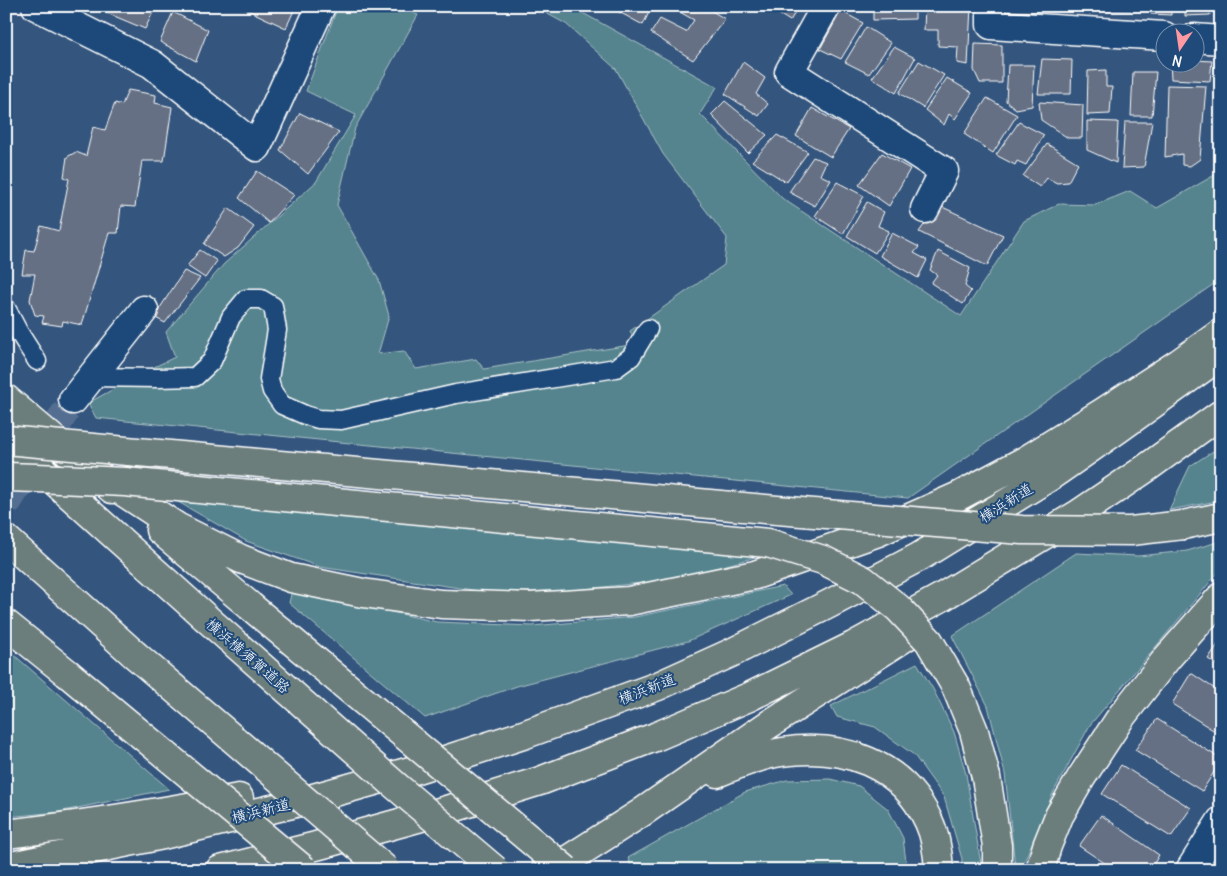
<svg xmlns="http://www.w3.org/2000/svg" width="1227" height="876" font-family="Delius,'Klee One',sans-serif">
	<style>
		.green { fill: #54848e; stroke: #aac2c6 }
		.building { fill: #657084; stroke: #fff }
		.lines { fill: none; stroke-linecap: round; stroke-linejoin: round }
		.street-tunnel { stroke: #526e90; stroke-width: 28; stroke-dasharray: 28 14; stroke-linecap: butt }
		.lane-casing { stroke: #fff; stroke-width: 21 }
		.street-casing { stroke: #fff; stroke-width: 31 }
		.highway-casing { stroke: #fff; stroke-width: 31 }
		.lane { stroke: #1f4a7a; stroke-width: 18 }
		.street { stroke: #1f4a7a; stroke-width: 28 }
		.highway { stroke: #6c7e7c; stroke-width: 28 }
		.highway-bridge-casing { stroke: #fff; stroke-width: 31; stroke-linecap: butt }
		.highway-bridge { stroke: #6c7e7c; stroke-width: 28 }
		.labels { text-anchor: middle; stroke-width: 4; stroke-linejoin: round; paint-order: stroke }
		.street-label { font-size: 15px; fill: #fff; stroke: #1f4a7a }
	</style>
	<rect width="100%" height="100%" fill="#34557d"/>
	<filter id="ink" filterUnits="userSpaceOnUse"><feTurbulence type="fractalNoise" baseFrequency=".02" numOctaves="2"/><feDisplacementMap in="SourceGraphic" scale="10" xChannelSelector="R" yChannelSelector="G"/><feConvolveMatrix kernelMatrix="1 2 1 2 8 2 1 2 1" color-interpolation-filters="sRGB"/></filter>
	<g filter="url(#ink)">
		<path class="green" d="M338 6H399L418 15 355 128 337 205 379 280 389 316 378 354 404 351 416 369 476 359 484 369 636 344 630 331 724 265 727 238 663 154 616 69 566 24 533 6H570L717 87 700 114 783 199 961 316 1024 221 1059 204 1095 205 1130 191 1157 208 1220 172 1218 138 1221 134V279L908 498 96 418 88 403 152 368 175 357 166 332 224 264 316 182 356 115 306 91Z
			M1221 446V498L1212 502 1169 510 1190 466Z
			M166 495 766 554 712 569 650 582 574 590 493 593 320 567 246 541Z
			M1221 541V569L1090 725 1053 793 1022 867 1015 866 1005 774 988 706 952 636 1076 553 1138 556 1187 551Z
			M783 586 791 595 688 641 517 686 425 718 289 603 292 590 437 622 532 626 635 617Z
			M6 648 169 789 58 812 6 817Z
			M917 663 933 689 954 732 966 774 982 870H961L962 859 944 797 914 755 875 727 837 717 831 706Z
			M830 779 859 786 888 809 903 838 907 870H632L628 858 745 792 787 780Z"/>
		<path class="building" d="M106 6H156L145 29 107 13Z
			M239 6H296L286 28Z
			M608 6H652L643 25Z
			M680 6H704L725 19 693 60 651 33 660 19 686 32 694 20 678 11Z
			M766 6H799L790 21Z
			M873 6H915V19L873 20Z
			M925 6H971L968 65 957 63 958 47 938 46V30H924Z
			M1104 6H1131V10L1104 11Z
			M1150 6H1171V15L1151 14Z
			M1185 6H1210V15L1185 16Z
			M841 11 863 23 841 59 820 49Z
			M173 12 208 30 196 61 160 42Z
			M866 27 891 43 869 74 845 62Z
			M975 44 1002 45V83H980L974 70Z
			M894 47 915 58 896 93 872 78Z
			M1042 59 1072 60 1071 94H1038Z
			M1194 60 1212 61 1210 81 1171 79 1170 62H1194Z
			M919 61 944 75 923 108 899 93Z
			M743 62 765 78 756 94 768 104 759 116 725 94Z
			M1008 65H1034L1032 106 1016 109 1006 101Z
			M1106 70V87H1112L1110 114 1087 115 1088 71Z
			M1133 72H1156L1152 116H1131Z
			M947 78 972 93 955 119 949 114 944 125 925 110Z
			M1167 85 1206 86 1200 159 1190 166 1182 165V154L1165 157Z
			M128 90 156 95 155 103 172 107 164 161H142L135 207 121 206 118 233H109L82 325 63 321 62 326 42 323 44 316 35 315 30 300 35 274H22L26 250 34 251 41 226 59 231 69 179 64 177 67 157 76 152 86 156 93 127 105 130 115 103 122 105Z
			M987 98 1017 115 993 153 964 134Z
			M725 101 767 135 748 153 711 115Z
			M1039 102 1083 105 1082 138H1068L1041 120Z
			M812 108 849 129 831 157 796 136Z
			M300 113 339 132 308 174 280 150Z
			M1087 121 1118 122 1116 163 1087 150Z
			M1019 122 1044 135 1026 165 1017 161 1015 165 996 155Z
			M1125 122H1152L1144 167 1122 168Z
			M777 135 808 152 786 182 752 161Z
			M1047 144 1078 163 1068 182 1057 183 1047 178 1040 187 1023 176Z
			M882 153 910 169 889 206 859 185Z
			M813 157 826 162 820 175 831 180 815 206 789 192Z
			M257 171 294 195 269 223 239 198Z
			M837 182 864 196 843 234 815 216Z
			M867 202 884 212 878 226 889 231 875 253 847 236Z
			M938 205 1003 235 987 266 919 232Z
			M228 208 254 227 238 248 224 257 204 244Z
			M892 233 919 247 914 253 927 260 918 278 880 256Z
			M200 250 217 261 205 278 187 266Z
			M938 251 970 268 965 286 971 291 963 304 931 283 937 275 930 270Z
			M184 271 200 278 165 323 154 317Z
			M1221 640V667L1208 659Z
			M1191 673 1221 693V735L1172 704Z
			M1157 719 1221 759V761L1202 791 1135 750Z
			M1121 765 1191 808 1171 837 1102 794Z
			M1101 815 1159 855 1150 870H1115L1079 846Z
			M1221 842V868L1209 860Z"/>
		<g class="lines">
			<path class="street-tunnel" d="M6 505 73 400"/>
			<g class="lane-casing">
				<path id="lane" d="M6 308 18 331 37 361
					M91 377 157 378 195 377 212 361 231 317 246 299H261L273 306 277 330 269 379 272 391 282 405 305 415 318 419 341 420 456 394 616 368 631 357 648 329"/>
			</g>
			<g class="street-casing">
				<path id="street" d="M36 6 152 64 257 147 321 6
					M826 6 789 72 944 171 925 209
					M991 6V25L1164 36
					M1194 38 1221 40
					M73 400 144 310
					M1190 870 1221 821"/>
			</g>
			<g class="highway-casing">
				<path id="highway" d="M6 399 112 489
					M6 436 62 488 205 617
					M99 476 177 527 241 559 291 578 363 593 441 604 530 607 629 601 755 575 878 532 959 496 1028 459 1102 413 1179 363 1221 333
					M1183 525 1221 517
					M160 530 250 606
					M6 539 134 654
					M6 624 67 673
					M717 773C738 764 760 755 782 752 843 743 902 763 929 822 936 837 938 853 939 870
					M986 777 997 846V870
					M6 834C84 825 162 812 239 798
					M6 867 163 835 288 805 414 770 523 735 658 686 731 653 829 604 919 557 1049 477 1118 429 1221 355
					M220 870 316 846 443 811 540 781 655 737 749 697 853 646 942 597 1077 515 1145 469 1221 414
					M546 870 569 859 641 813 768 725 913 632
					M1040 870 1047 846 1059 816 1081 778 1121 717 1168 657 1221 597"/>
			</g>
			<use href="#lane" class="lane"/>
			<use href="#street" class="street"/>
			<use href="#highway" class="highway"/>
			<g class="highway-bridge-casing">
				<path id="highway-bridge" d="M6 440 765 509 1022 530 1131 531 1183 525
					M6 477 37 478 125 482 768 543 823 560 863 580 898 608 929 641 956 687 974 731 986 777
					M250 606 566 870
					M205 617 396 786 495 870
					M134 654 386 870
					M67 673 304 870"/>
			</g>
			<use href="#highway-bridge" class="highway-bridge"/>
		</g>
	</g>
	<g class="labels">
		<g class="street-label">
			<text transform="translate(1006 503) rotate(-32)" y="5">横浜新道</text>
			<text transform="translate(248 656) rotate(41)" y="5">横浜横須賀道路</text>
			<text transform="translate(647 689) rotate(-21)" y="5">横浜新道</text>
			<text transform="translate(261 811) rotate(-14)" y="5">横浜新道</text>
		</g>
	</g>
	<rect width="1227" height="876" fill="none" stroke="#1f4a7a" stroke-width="25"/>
	<rect x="12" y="12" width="1202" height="851" fill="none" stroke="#fff" stroke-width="2" filter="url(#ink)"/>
	<g transform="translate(1180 48) rotate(193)"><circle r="24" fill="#1f4a7a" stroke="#7992af"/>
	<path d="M0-4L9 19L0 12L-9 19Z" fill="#ff9aa2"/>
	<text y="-8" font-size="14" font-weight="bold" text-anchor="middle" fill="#ffffff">N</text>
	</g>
</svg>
